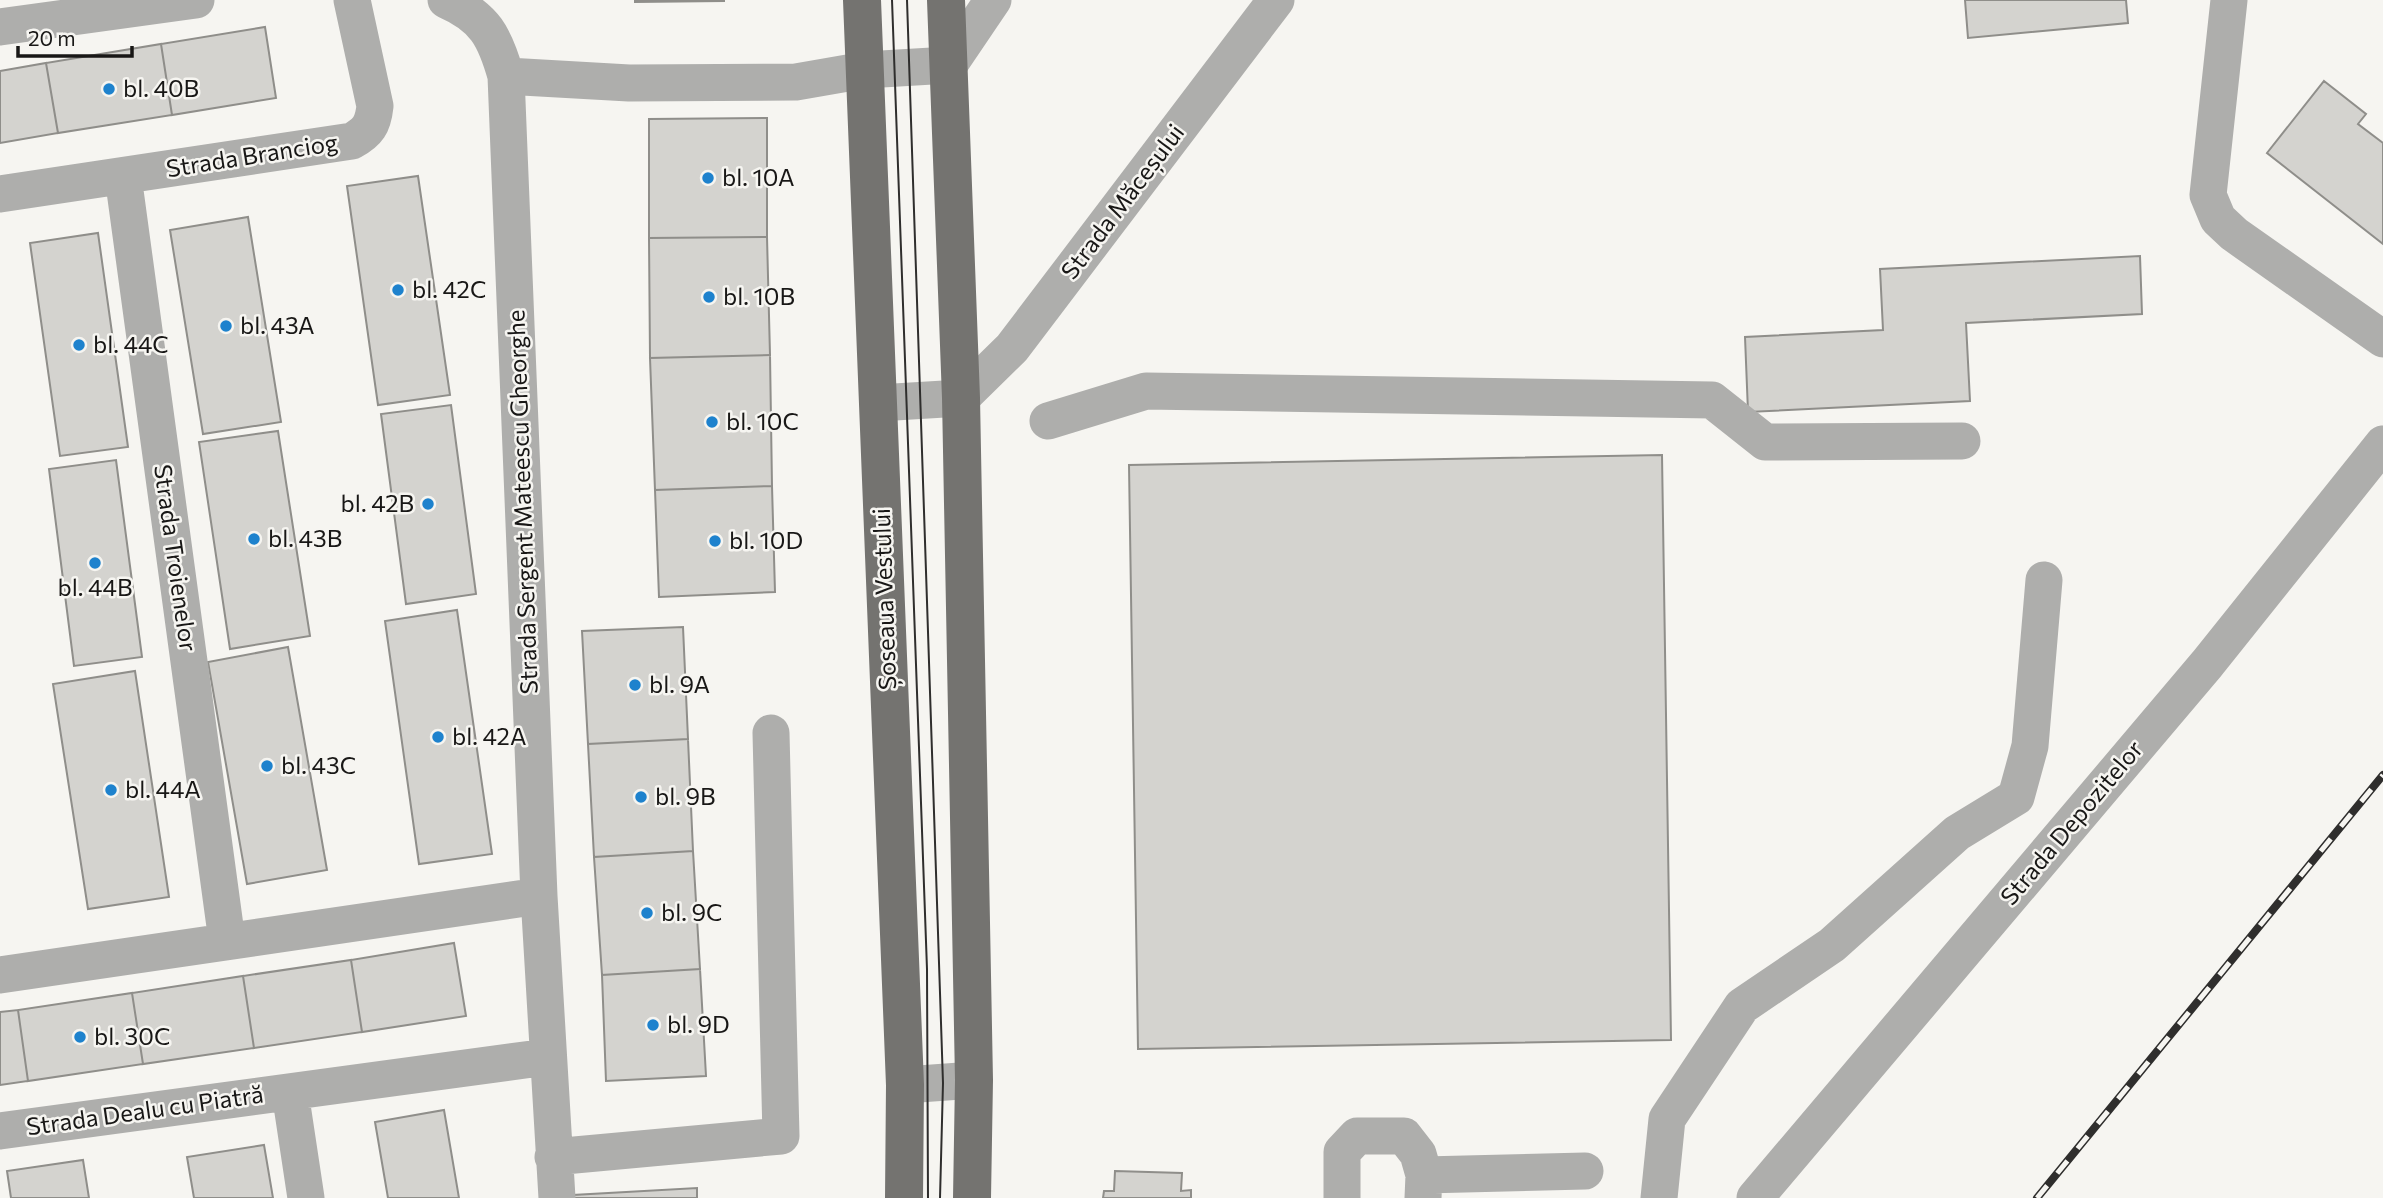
<svg xmlns="http://www.w3.org/2000/svg" width="2383" height="1198" font-family="Commissioner,sans-serif">
	<style>
		.building { fill: #d4d3cf; stroke: #8f8e8a; stroke-width: 2 }
		.lines { fill: none; stroke-linecap: round; stroke-linejoin: round }
		.minor { stroke: #aeaeac; stroke-width: 37 }
		.major { stroke: #747370; stroke-width: 38 }
		.tram { stroke: #2f2e2d; stroke-width: 2 }
		.rail-casing { stroke: #2f2e2d; stroke-width: 8 }
		.rail { stroke: #f6f5f1; stroke-width: 5; stroke-dasharray: 16; stroke-linecap: butt }
		.poi-dot { fill: #1e82cd; stroke: #f6f5f1; stroke-width: 2.5 }
		.labels { text-anchor: middle; stroke-width: 5; stroke-linejoin: round; paint-order: stroke }
		.poi-label { font-size: 24px; fill: #181716; stroke: #f6f5f1; text-anchor: start }
		.street-label { font-size: 24px; fill: #181716; stroke: #f6f5f1 }
	</style>
	<rect width="100%" height="100%" fill="#f6f5f1"/>
	<path class="building" d="M635 0H724V1L635 2Z
		M1965 0H2126L2128 23 1968 38Z
		M265 27 276 98 172 115 161 44Z
		M161 44 172 115 58 133 46 63Z
		M46 63 58 133 0 143V71Z
		M2324 81 2366 114 2358 124 2383 143V244L2267 153Z
		M767 118V237L649 238V119Z
		M418 176 450 395 378 405 347 186Z
		M248 217 281 422 203 434 170 230Z
		M98 233 128 447 60 456 30 243Z
		M767 237 770 355 650 358 649 238Z
		M2140 256 2142 314 1966 323 1970 401 1748 412 1745 337 1883 330 1880 269Z
		M770 355 772 486 655 490 650 358Z
		M451 405 476 594 406 604 381 414Z
		M278 431 310 636 230 649 199 442Z
		M1662 455 1671 1040 1138 1049 1129 465Z
		M116 460 142 657 74 666 49 469Z
		M772 486 775 592 659 597 655 490Z
		M457 610 492 854 419 864 385 621Z
		M683 627 688 739 588 744 582 631Z
		M288 647 327 870 247 884 208 662Z
		M135 671 169 897 88 909 53 684Z
		M688 739 693 851 594 857 588 744Z
		M693 851 700 969 602 975 594 857Z
		M454 943 466 1016 362 1032 351 960Z
		M351 960 362 1032 254 1048 243 976Z
		M700 969 706 1076 606 1081 602 975Z
		M243 976 254 1048 143 1064 132 993Z
		M132 993 143 1064 28 1081 18 1010Z
		M18 1010 28 1081 0 1085V1012Z
		M444 1110 459 1198H388L375 1122Z
		M264 1145 273 1198H194L187 1157Z
		M83 1160 89 1198H11L7 1171Z
		M1115 1171 1182 1173 1181 1191 1191 1190V1198H1103L1104 1191H1114Z
		M697 1188V1198H573V1195Z"/>
	<g class="lines">
		<path class="minor" d="M446 0C485 17 495 37 506 76L539 896 557 1198
			M2229 0 2208 195 2218 219 2234 234 2383 339
			M0 27 196 0
			M506 76 629 83 796 82 865 70 949 65 993 0
			M123 176 227 941
			M0 194 352 141C368 132 373 125 375 106L352 0
			M878 403 961 398 1012 348 1276 0
			M1048 421 1146 391 1712 400 1765 442 1962 441
			M0 975 539 896
			M905 1085 974 1080
			M290 1092 306 1198
			M0 1131 547 1057
			M553 1157 781 1136 771 733
			M1342 1198V1152L1357 1136H1404L1418 1154 1424 1175
			M1423 1198 1424 1175 1585 1171
			M1659 1198 1667 1119 1742 1006 1832 945 1957 833 2016 797 2030 746 2044 580
			M1755 1198 2207 664 2383 444"/>
		<path class="major" d="M862 0 905 1085 904 1198
			M946 0 961 398 974 1080 972 1198"/>
		<path class="tram" d="M892 0 927 969 928 1198
			M907 0 943 1083 940 1198"/>
		<g class="rail-casing">
			<path id="rail" d="M2037 1198 2383 775"/>
		</g>
		<use href="#rail" class="rail"/>
	</g>
	<g class="poi-dot">
		<circle cx="109" cy="89" r="7"/>
		<circle cx="708" cy="178" r="7"/>
		<circle cx="398" cy="290" r="7"/>
		<circle cx="709" cy="297" r="7"/>
		<circle cx="226" cy="326" r="7"/>
		<circle cx="79" cy="345" r="7"/>
		<circle cx="712" cy="422" r="7"/>
		<circle cx="428" cy="504" r="7"/>
		<circle cx="254" cy="539" r="7"/>
		<circle cx="715" cy="541" r="7"/>
		<circle cx="95" cy="563" r="7"/>
		<circle cx="635" cy="685" r="7"/>
		<circle cx="438" cy="737" r="7"/>
		<circle cx="267" cy="766" r="7"/>
		<circle cx="111" cy="790" r="7"/>
		<circle cx="641" cy="797" r="7"/>
		<circle cx="647" cy="913" r="7"/>
		<circle cx="653" cy="1025" r="7"/>
		<circle cx="80" cy="1037" r="7"/>
	</g>
	<g class="labels">
		<g class="poi-label">
			<text x="123" y="97">bl. 40B</text>
			<text x="722" y="186">bl. 10A</text>
			<text x="412" y="298">bl. 42C</text>
			<text x="723" y="305">bl. 10B</text>
			<text x="240" y="334">bl. 43A</text>
			<text x="93" y="353">bl. 44C</text>
			<text x="726" y="430">bl. 10C</text>
			<text x="414" y="512" text-anchor="end">bl. 42B</text>
			<text x="268" y="547">bl. 43B</text>
			<text x="729" y="549">bl. 10D</text>
			<text x="95" y="596" text-anchor="middle">bl. 44B</text>
			<text x="649" y="693">bl. 9A</text>
			<text x="452" y="745">bl. 42A</text>
			<text x="281" y="774">bl. 43C</text>
			<text x="125" y="798">bl. 44A</text>
			<text x="655" y="805">bl. 9B</text>
			<text x="661" y="921">bl. 9C</text>
			<text x="667" y="1033">bl. 9D</text>
			<text x="94" y="1045">bl. 30C</text>
		</g>
		<g class="street-label">
			<text transform="translate(252 156) rotate(-9)" y="8">Strada Branciog</text>
			<text transform="translate(1123 202) rotate(-53)" y="8">Strada Măceșului</text>
			<text transform="translate(523 502) rotate(-92)" y="8">Strada Sergent Mateescu Gheorghe</text>
			<text transform="translate(175 558) rotate(82)" y="8">Strada Troienelor</text>
			<text transform="translate(885 599) rotate(-92)" y="8">Șoseaua Vestului</text>
			<text transform="translate(2072 823) rotate(-50)" y="8">Strada Depozitelor</text>
			<text transform="translate(145 1111) rotate(-8)" y="8">Strada Dealu cu Piatră</text>
		</g>
	</g>
	<path d="M18 46v10h114v-10" fill="none" stroke="#181716" stroke-width="3.5"/>
	<text x="28" y="46" font-size="21" fill="#181716" stroke="#f6f5f1" stroke-width="5" paint-order="stroke">20 m</text>
</svg>
